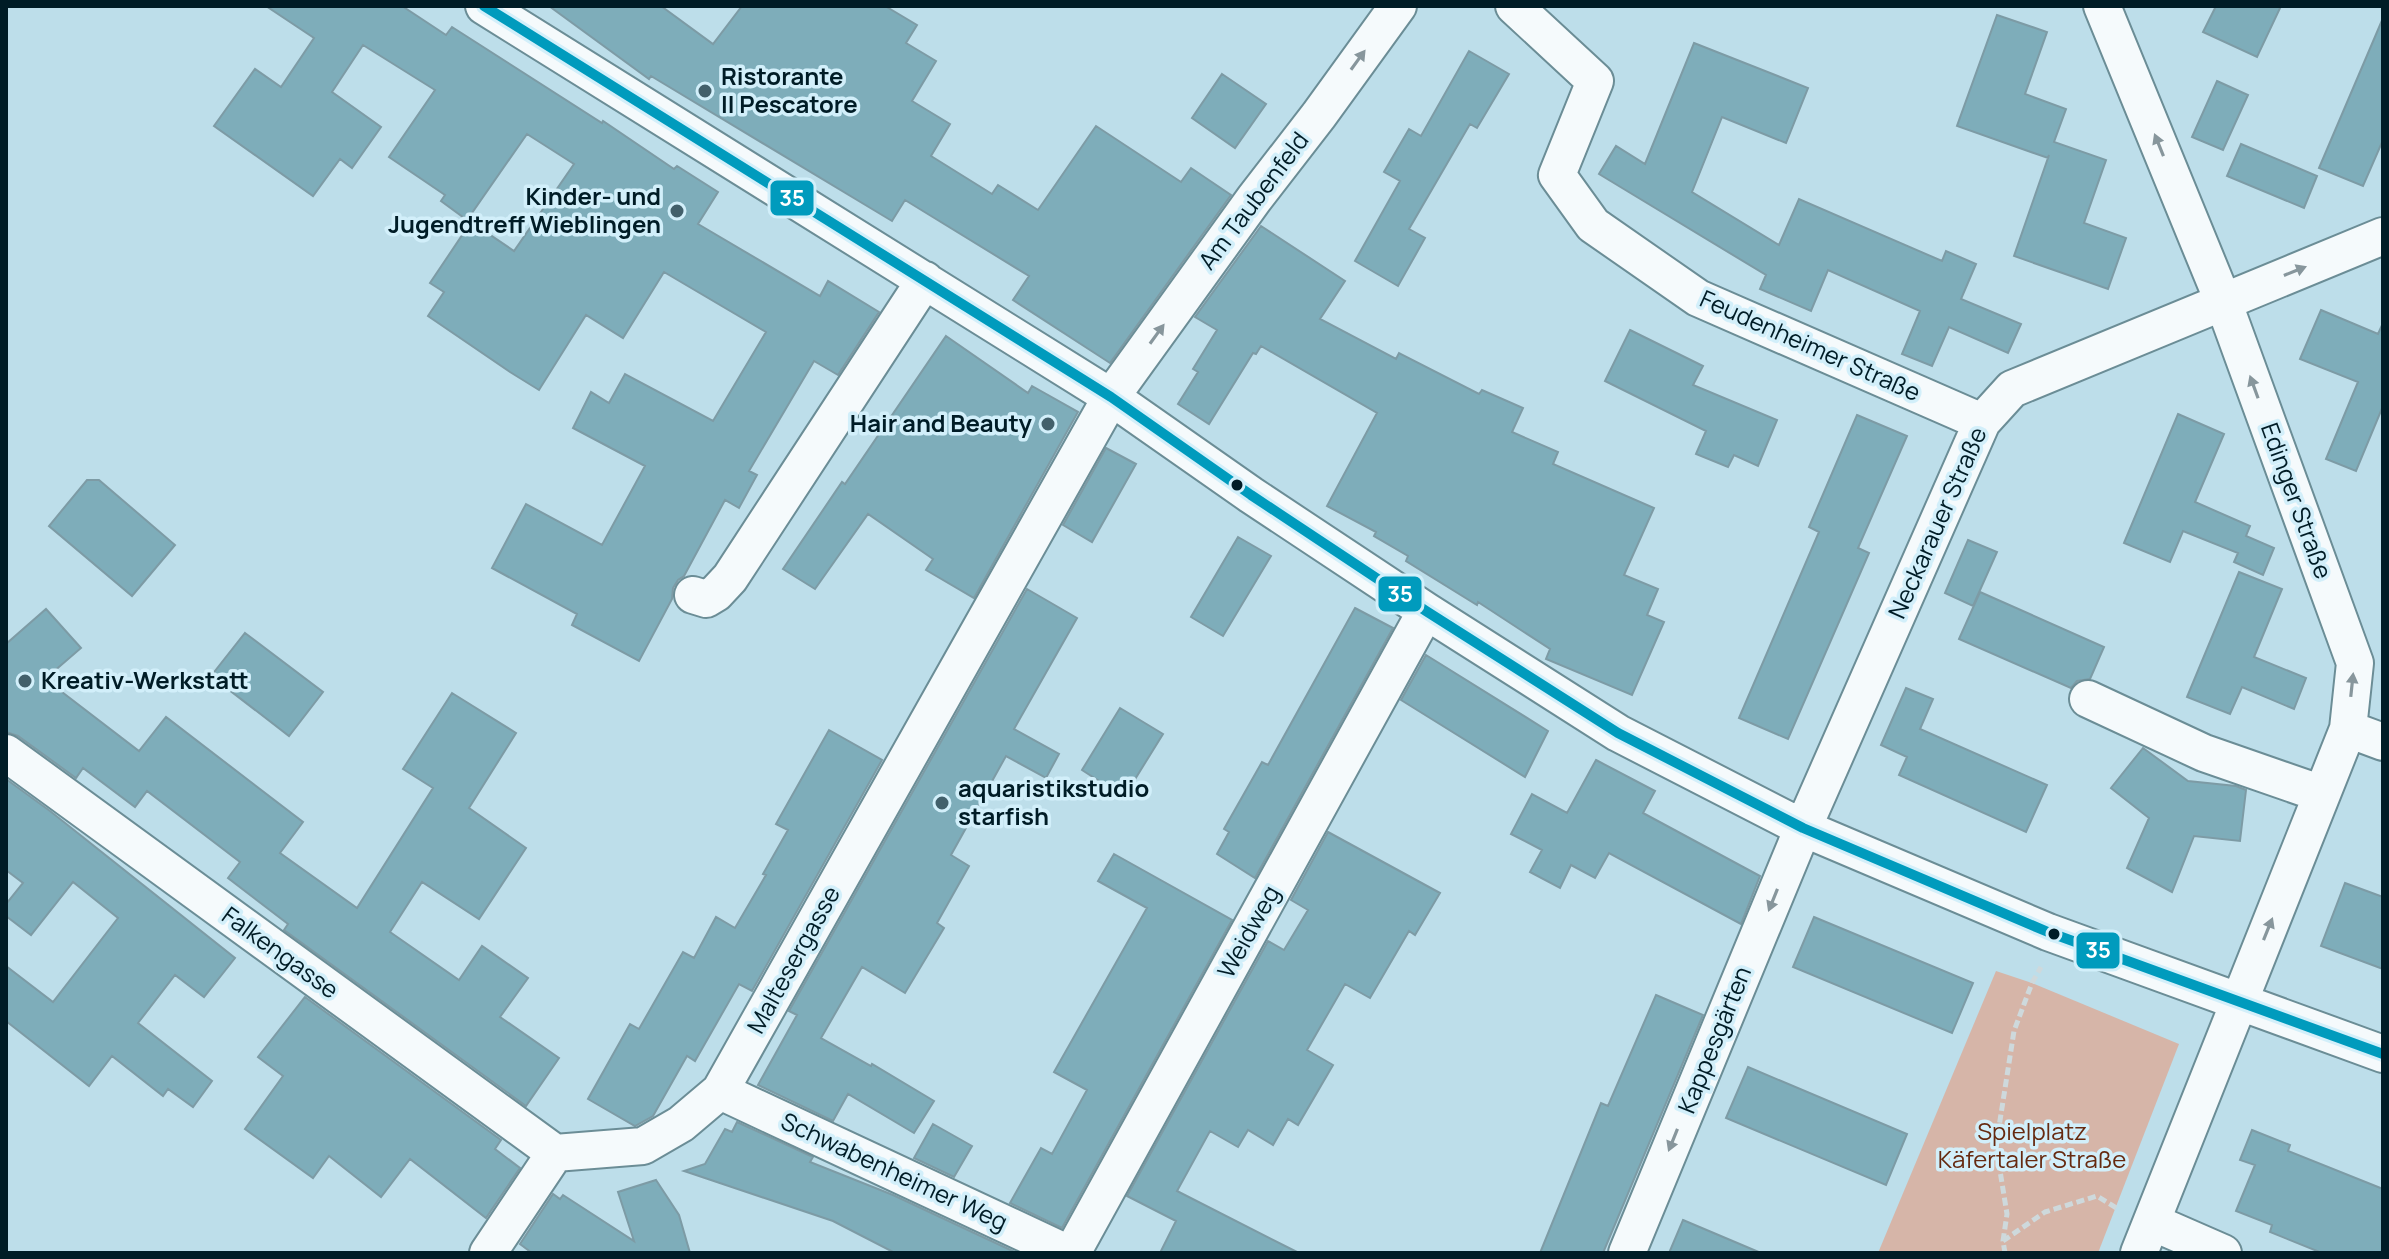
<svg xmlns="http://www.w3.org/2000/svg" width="2389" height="1259" font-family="Manrope,sans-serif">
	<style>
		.green { fill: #d6b5a8 }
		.building { fill: #7eadba; stroke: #7d9ba5; stroke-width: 2 }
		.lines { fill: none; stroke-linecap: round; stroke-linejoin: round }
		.minor-casing { stroke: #6b8d96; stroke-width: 40 }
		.path { stroke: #ced9dc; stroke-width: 5; stroke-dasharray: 8 4; stroke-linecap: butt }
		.minor { stroke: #f5fafc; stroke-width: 36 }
		.bus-1-casing { stroke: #d2effa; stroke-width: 16 }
		.bus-1 { stroke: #009bbd; stroke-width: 10 }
		.oneway { fill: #87969c }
		.poi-dot { fill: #42606b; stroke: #d2effa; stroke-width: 3 }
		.bus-dot { fill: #001c26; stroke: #d2effa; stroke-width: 3 }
		.labels { text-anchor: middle; stroke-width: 7; stroke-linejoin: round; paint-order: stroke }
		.poi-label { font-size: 24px; font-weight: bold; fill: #001c26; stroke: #d2effa; text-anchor: start }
		.street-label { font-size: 24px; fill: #001c26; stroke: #d2effa }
		.park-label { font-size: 24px; fill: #662a10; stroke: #d2effa }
		.line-badge { stroke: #d2effa; stroke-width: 3 }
		.badge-label { font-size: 22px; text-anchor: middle; font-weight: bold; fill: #fff }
	</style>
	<rect width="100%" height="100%" fill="#bddeea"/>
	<path class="green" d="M1996 971 2032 983 2179 1044 2098 1253H1878Z"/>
	<path class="building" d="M266 6H402L446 35 452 27 602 123 603 121 674 169 677 166 718 192 698 224 820 296 828 281 879 312 838 375 814 361 749 471 757 475 739 508 725 500 684 576 678 580 673 588 672 599 639 661 572 625 577 614 492 568 526 504 602 545 645 466 573 428 591 392 609 403 625 374 713 421 766 332 664 272 623 338 586 315 539 390 510 372 428 316 444 292 430 283 471 222 514 251 574 164 527 134 467 220 441 201 445 195 389 157 435 90 363 45 332 92 381 127 352 168 340 159 313 196 214 126 255 69 281 87 314 38Z
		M549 6H661L713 44 742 6H885L917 25 906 43 936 61 912 101 950 124 931 156 992 194 998 185 1038 210 1096 126 1181 182 1191 168 1231 195 1110 363 1013 300 1029 276 905 200 892 221 651 76 649 79Z
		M2216 6H2281L2257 57 2203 32Z
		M1997 15 2047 32 2025 94 2066 109 2054 142 2106 160 2084 223 2126 238 2108 289 2014 256 2049 155 2048 158 1957 126Z
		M2383 18V140L2363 186 2319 168Z
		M1694 43 1808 88 1786 143 1722 117 1692 192 1779 245 1799 199 1942 261 1946 251 1976 264 1961 299 2021 324 2008 353 1949 327 1932 366 1902 354 1920 311 1828 270 1811 311 1760 289 1766 275 1599 174 1616 146 1645 164Z
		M1469 51 1509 74 1477 128 1470 124 1409 229 1425 238 1398 286 1355 261 1400 181 1384 172 1409 129 1421 136Z
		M1222 74 1266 104 1235 148 1192 118Z
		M2217 81 2248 95 2223 150 2192 137Z
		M2241 144 2317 176 2304 208 2227 176Z
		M1261 226 1345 281 1320 319 1396 359 1399 353 1479 394 1482 390 1523 408 1512 432 1558 452 1553 464 1654 508 1624 575 1658 589 1647 615 1664 622 1632 695 1546 659 1550 649 1478 602 1477 605 1406 561 1408 556 1374 536 1376 532 1327 506 1377 413 1261 346 1256 354 1253 353 1209 424 1178 404 1198 372 1193 369 1217 330 1195 317Z
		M2321 310 2378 334 2383 323V406L2356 471 2326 459 2358 382 2300 359Z
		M1630 330 1703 366 1693 385 1777 420 1758 466 1734 455 1728 467 1696 454 1706 431 1605 381Z
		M946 336 1028 393 1032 386 1078 412 974 598 926 570 933 559 868 514 815 589 783 569 842 482 845 484Z
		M2178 414 2224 434 2195 502 2250 526 2246 536 2274 548 2263 575 2234 562 2238 553 2183 531 2170 562 2124 543Z
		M1857 415 1907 436 1858 548 1869 553 1788 739 1739 718 1819 532 1809 527Z
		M1106 448 1136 464 1092 542 1063 525Z
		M87 480H99L175 545 132 596 49 526Z
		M1238 537 1271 556 1223 636 1191 617Z
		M1968 540 1997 552 1973 606 1945 593Z
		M2239 572 2282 589 2254 657 2306 678 2294 709 2242 687 2230 714 2187 697Z
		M1027 589 1077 618 1014 729 1059 754 1046 778 1006 756 951 855 969 866 937 923 944 928 905 993 862 967 821 1038 871 1066 872 1064 934 1101 914 1133 848 1094 833 1121 758 1085 797 1015 789 1011Z
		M1980 592 2104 647 2090 679 2077 681 2071 688 1959 639Z
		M1355 608 1393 628 1255 878 1217 854 1229 832 1224 829 1262 762 1268 765Z
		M46 609 81 648 45 679 139 751 166 717 303 822 280 853 357 908 433 788 403 769 452 693 516 733 469 808 526 848 479 919 422 882 390 932 459 980 482 946 528 978 500 1017 559 1058 526 1106 284 930 288 924 228 878 240 862 147 791 135 807 83 768 76 778 18 736 6 732V644Z
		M245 633 323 692 289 736 211 676Z
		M1426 655 1548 731 1525 777 1401 700Z
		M1906 688 1933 699 1920 729 2047 785 2026 832 1899 775 1907 757 1881 745Z
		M1120 708 1163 734 1124 797 1082 770Z
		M829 730 882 760 752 991 739 984 695 1061 687 1056 653 1116 635 1126 588 1099 630 1024 639 1029 683 952 694 958 716 917 735 928 766 875 763 874 788 830 776 824Z
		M2143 748 2188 781 2236 786 2246 790 2240 841 2194 836 2172 892 2127 868 2149 818 2111 788Z
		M1596 760 1655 791 1643 813 1760 876 1741 924 1609 853 1595 878 1571 865 1560 888 1530 872 1542 850 1511 834 1532 794 1567 813Z
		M6 779 50 811 235 958 204 997 175 975 138 1023 212 1081 193 1107 168 1089 163 1096 112 1056 89 1086 6 1021V966L53 1002 118 918 73 882 31 935 6 916V904L23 883 6 870Z
		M1328 832 1440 893 1415 935 1409 931 1370 998 1345 984 1307 1050 1333 1065 1298 1125 1288 1119 1273 1145 1248 1130 1238 1147 1210 1131 1177 1191 1299 1253H1160L1176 1221 1127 1196 1268 941 1284 950 1308 910 1291 900Z
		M1114 854 1232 920 1062 1228 1010 1203 1041 1148 1052 1154 1087 1090 1054 1072 1147 908 1098 881Z
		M2345 883 2383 897V969L2321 946Z
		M1814 917 1973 983 1952 1033 1793 967Z
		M1656 995 1703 1015 1603 1253H1540L1601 1103 1608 1106Z
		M305 997 501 1140 495 1149 520 1168 486 1218 410 1159 381 1197 329 1156 313 1178 245 1129 283 1076 258 1057Z
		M1748 1067 1907 1134 1886 1185 1726 1118Z
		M737 1122 813 1157 810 1162 893 1195 1017 1253H895L833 1221 684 1171 705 1164 725 1129 732 1132Z
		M933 1124 972 1146 954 1177 914 1158Z
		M2252 1130 2290 1145 2288 1151 2383 1189V1253H2322L2270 1232 2272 1225 2236 1211 2255 1165 2240 1160Z
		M656 1180 679 1215 690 1253H532L520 1244 553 1194 560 1199 563 1195 634 1241 618 1192Z
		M1683 1220 1761 1253H1669Z"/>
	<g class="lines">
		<g class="minor-casing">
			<path id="minor" d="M484 6 1111 397 1251 495 1426 611 1618 733 1803 828 2048 932 2383 1054
				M1514 6 1595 81 1557 175 1593 225 1698 298 1982 422
				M2102 6 2223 301 2355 663 2348 729 2139 1253
				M693 595 706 599 716 593 730 578 925 280
				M2088 699 2204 753 2322 794
				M2348 729 2383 742
				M6 753 555 1153
				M720 1091 1067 1253
				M2152 1222 2223 1253
				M488 1253 555 1153 643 1146 681 1124 720 1091 1111 397 1254 199 1319 115 1398 6
				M1072 1253 1426 611
				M1627 1253 1803 828 1982 422 2012 389 2383 236"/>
		</g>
		<path class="path" d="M2003 1241 2045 1212 2097 1196 2118 1209
			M2005 1253 2003 1241 2007 1214 1996 1146 2014 1031 2032 983 2041 967"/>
		<use href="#minor" class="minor"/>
		<g class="bus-1-casing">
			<path id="bus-1" d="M484 6 1111 397 1251 495 1426 611 1618 733 1803 828 2048 932 2383 1054"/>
		</g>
		<use href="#bus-1" class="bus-1"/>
	</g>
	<defs><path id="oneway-solid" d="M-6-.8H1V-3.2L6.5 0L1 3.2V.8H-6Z" transform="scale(2)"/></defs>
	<g class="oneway">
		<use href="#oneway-solid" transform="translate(1358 60) rotate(-54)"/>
		<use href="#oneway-solid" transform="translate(2159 145) rotate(-112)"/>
		<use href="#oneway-solid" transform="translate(2295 271) rotate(-22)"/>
		<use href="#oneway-solid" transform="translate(1157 334) rotate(-54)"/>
		<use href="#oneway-solid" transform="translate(2254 387) rotate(-110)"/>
		<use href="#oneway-solid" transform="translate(2352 685) rotate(-84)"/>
		<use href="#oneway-solid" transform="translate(1773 900) rotate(112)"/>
		<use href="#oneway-solid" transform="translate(2268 929) rotate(-68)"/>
		<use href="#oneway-solid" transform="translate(1673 1140) rotate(112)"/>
	</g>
	<g class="poi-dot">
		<circle cx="705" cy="91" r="8"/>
		<circle cx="677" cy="211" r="8"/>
		<circle cx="1048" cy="424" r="8"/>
		<circle cx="25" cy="681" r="8"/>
		<circle cx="942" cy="803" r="8"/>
	</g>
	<g class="bus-dot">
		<circle cx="1237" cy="485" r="7"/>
		<circle cx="2054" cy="934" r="7"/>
	</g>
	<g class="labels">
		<g class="poi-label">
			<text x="721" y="85">Ristorante<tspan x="721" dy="28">Il Pescatore</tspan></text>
			<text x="661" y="205" text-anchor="end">Kinder- und<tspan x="661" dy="28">Jugendtreff Wieblingen</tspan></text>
			<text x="1032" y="432" text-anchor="end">Hair and Beauty</text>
			<text x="41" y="689">Kreativ-Werkstatt</text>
			<text x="958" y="797">aquaristikstudio<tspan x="958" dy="28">starfish</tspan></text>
		</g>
		<g class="street-label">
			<text transform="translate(1254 201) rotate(-53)" y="8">Am Taubenfeld</text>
			<text transform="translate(1810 346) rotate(24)" y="8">Feudenheimer Straße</text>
			<text transform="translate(2296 501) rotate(70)" y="8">Edinger Straße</text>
			<text transform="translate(1938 523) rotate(-66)" y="8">Neckarauer Straße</text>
			<text transform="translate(1249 932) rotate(-61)" y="8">Weidweg</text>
			<text transform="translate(280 953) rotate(36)" y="8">Falkengasse</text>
			<text transform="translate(794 960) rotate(-61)" y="8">Maltesergasse</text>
			<text transform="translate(1715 1040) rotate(-68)" y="8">Kappesgärten</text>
			<text transform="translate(894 1172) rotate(25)" y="8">Schwabenheimer Weg</text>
		</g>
		<g class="park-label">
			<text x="2032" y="1140">Spielplatz<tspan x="2032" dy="28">Käfertaler Straße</tspan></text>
		</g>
	</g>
	<g class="line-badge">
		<rect x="769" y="179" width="46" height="38" rx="8" fill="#009bbd"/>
		<rect x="1377" y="575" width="46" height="38" rx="8" fill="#009bbd"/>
		<rect x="2075" y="931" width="46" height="39" rx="8" fill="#009bbd"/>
	</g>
	<g class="badge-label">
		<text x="792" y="206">35</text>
		<text x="1400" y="602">35</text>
		<text x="2098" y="958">35</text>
	</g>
	<rect width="2389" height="1259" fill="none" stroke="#001c26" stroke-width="16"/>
</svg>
